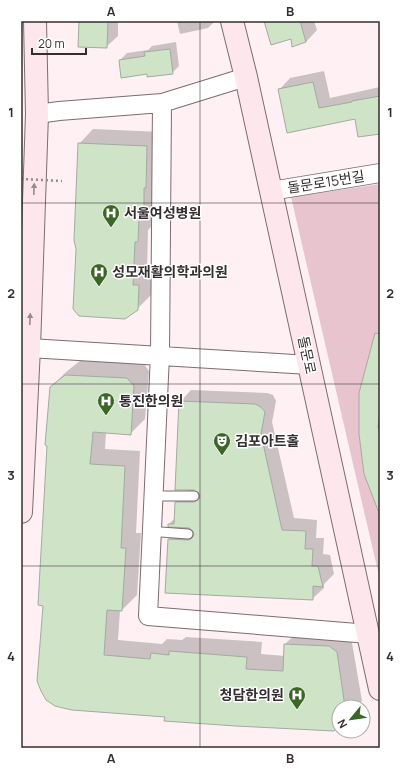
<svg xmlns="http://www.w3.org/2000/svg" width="401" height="769" font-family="Manrope,'Noto Sans KR',sans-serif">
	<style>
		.green { fill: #e8c5ce }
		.shadow { fill: #0003 }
		.building { fill: #cfe3c7; stroke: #a3aba0 }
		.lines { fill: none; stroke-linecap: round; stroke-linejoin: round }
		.lane-casing { stroke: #7b6d70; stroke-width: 11 }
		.street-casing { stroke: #7b6d70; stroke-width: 20 }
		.secondary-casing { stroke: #7b6d70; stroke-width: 24 }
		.lane { stroke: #fff; stroke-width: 9 }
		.street { stroke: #fff; stroke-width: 18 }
		.secondary { stroke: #fde7ed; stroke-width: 22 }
		.path-bridge { stroke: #93898c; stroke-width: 2.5; stroke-dasharray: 2 3; stroke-linecap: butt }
		.oneway { fill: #998a8e }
		.grid { fill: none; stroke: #352e30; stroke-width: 1; stroke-opacity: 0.55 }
		.labels { text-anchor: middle; stroke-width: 3; stroke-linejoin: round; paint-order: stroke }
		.street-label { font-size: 14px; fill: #352e30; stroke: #fff }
		.poi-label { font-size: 14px; font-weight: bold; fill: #352e30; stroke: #fff; text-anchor: start }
		.neatline { fill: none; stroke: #352e30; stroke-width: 1.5 }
		.grid-label { font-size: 13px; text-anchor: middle; font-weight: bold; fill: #352e30 }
	</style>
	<rect width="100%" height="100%" fill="#fef0f3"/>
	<path class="green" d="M380 184V580L291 197Z"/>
	<path class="shadow" d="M80 21H118V36L106 47Z
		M177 21H215L208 28 180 34Z
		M265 21H314L317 30 306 42 291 38Z
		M176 42 179 66 172 73 120 60 127 53 148 50 152 46Z
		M324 71 330 98 380 87V133L356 118 288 132 279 90 290 78Z
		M93 129 161 132 152 226 148 230 147 271H153L152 294 137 309 77 249 79 144Z
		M380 338V509L376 503Z
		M81 360 143 363 149 371 145 419 130 434 106 432 105 449 140 451 136 533H141L137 595 122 610H120L118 640 162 644 167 639 182 640 186 637 262 642 261 654 285 656V644L301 629 351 637 362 701 356 707H339V725L166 716 44 605 51 387 66 372Z
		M191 390 267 393 273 395 276 401 272 422 294 518 317 520 316 538H324L323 554 330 555 334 574 324 584V588L312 599 166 592 169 539 181 526 169 524 175 518 176 502 189 489 180 402Z"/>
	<path class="building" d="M79 21H108L107 48 78 47Z
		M264 21H300L306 42 292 47 291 39 271 45Z
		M170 49 173 74 147 77V74L121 78 119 60 145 56 144 52Z
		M313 82 319 108 352 102V101L380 96V134L358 137 355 119 287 133 278 89Z
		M78 143 147 146 146 188H144V219L139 218 138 242H135L133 285H139L138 310 125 319 79 316 73 309 76 249 74 240Z
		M375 333 380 334V412L378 427 380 436V513H379L364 474 359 434V393Z
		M65 375 127 378 134 386 131 435 93 432 90 464 125 466 121 548H126L122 611 107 610 104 655 150 659 151 653 169 655V651L247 657 246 669 283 671 284 644 329 646 337 652 345 707H339V726L334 731 236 726 164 721 165 717 72 710 63 708 55 706 46 700 41 691 37 681 43 606 38 605 47 446 45 445 50 387Z
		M179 401 255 404 261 407 265 412 261 434 282 530 306 531 305 549H313L312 566H318L323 587 313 586V600L165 593 168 539 188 540 191 539 194 535 193 531 189 528 168 527V524H174L175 502H194L199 499 200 496 199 493 194 490H175Z"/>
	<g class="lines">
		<g class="lane-casing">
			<path id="lane" d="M163 496H194
				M161 532 188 534"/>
		</g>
		<g class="street-casing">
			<path id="street" d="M162 103 160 355 148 616 369 634
				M37 114 59 111 162 103 246 77
				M271 191 380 173
				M29 348 310 365"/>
		</g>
		<g class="secondary-casing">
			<path id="secondary" d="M232 21 246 77 380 689
				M21 512 29 348 37 114 35 21"/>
		</g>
		<use href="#lane" class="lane"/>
		<use href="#street" class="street"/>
		<use href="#secondary" class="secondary"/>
		<path class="path-bridge" d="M21 179 62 181"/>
	</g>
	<defs><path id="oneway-solid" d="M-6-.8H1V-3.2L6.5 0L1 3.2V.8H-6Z"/></defs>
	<g class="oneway">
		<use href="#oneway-solid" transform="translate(34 189) rotate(-88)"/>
		<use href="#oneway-solid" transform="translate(30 319) rotate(-88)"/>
	</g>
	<path class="grid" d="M200 21V748M21 203H380M21 384H380M21 566H380"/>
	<defs>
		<g id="hospital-pin" transform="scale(0.9)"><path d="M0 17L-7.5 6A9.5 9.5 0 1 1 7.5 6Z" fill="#3a6725" stroke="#fff"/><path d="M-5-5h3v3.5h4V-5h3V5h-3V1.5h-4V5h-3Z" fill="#fff"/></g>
		<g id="theatre-pin" transform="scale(0.9)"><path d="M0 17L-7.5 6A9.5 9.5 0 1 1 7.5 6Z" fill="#3a6725" stroke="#fff"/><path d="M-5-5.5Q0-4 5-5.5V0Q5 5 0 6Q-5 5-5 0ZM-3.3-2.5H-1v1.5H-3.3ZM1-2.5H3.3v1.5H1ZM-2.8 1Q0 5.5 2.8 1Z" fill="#fff"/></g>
	</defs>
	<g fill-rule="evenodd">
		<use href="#hospital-pin" x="111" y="213"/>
		<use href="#hospital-pin" x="99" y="272"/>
		<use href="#hospital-pin" x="106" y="401"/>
		<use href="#theatre-pin" x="222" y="441"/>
		<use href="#hospital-pin" x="297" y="695"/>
	</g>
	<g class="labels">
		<g class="street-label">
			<text transform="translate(326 182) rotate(-9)" y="5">돌문로15번길</text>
			<text transform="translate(307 355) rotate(78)" y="5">돌문로</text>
		</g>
		<g class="poi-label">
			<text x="124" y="218">서울여성병원</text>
			<text x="112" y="277">성모재활의학과의원</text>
			<text x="119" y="406">통진한의원</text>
			<text x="235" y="446">김포아트홀</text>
			<text x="284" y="700" text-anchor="end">청담한의원</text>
		</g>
	</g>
	<rect width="401" height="769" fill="none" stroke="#ffffff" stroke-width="44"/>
	<g transform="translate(351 719) rotate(241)"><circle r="19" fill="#ffffff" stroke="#aeabac"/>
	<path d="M0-3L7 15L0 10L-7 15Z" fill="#3a6725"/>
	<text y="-6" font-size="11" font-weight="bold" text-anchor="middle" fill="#352e30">N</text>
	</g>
	<path d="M32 48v6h54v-6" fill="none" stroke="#352e30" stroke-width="2"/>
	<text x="38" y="48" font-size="12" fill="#352e30" stroke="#ffffff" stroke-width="3" paint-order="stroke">20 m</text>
	<rect x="22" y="22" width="357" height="725" class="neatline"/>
	<g class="grid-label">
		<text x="111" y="16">A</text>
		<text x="290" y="16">B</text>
		<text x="11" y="117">1</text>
		<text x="390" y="117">1</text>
		<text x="11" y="298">2</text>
		<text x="390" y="298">2</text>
		<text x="11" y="480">3</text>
		<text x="390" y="480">3</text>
		<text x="11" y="661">4</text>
		<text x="390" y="661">4</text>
		<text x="111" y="763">A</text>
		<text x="290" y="763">B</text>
	</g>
</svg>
